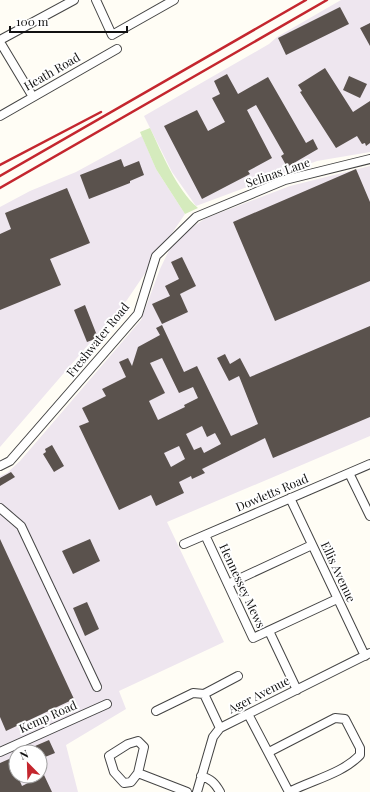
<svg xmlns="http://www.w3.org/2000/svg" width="370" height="792" font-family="'Playfair Display',serif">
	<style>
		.industrial { fill: #eee6ef; fill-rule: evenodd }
		.green { fill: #d5ebbd }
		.building { fill: #5a524d; fill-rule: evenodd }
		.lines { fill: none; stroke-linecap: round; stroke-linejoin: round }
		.minor-casing { stroke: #444; stroke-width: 10 }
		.minor { stroke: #fff; stroke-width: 8 }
		.rail { stroke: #c4262e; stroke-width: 2.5 }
		.labels { text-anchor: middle; stroke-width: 4; stroke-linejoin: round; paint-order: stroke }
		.street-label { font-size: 12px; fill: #111; stroke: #fff }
	</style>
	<rect width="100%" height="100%" fill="#fffdf5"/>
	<path class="industrial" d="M341 0H370V152L317 161 196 206 172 172 144 116 269 44 277 37Z
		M142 136 156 169 185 214 127 300 0 447V207L30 191 76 172Z
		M370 166V436L167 522 224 642 119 691 126 709 66 745 78 792H0V476L7 473 20 461 141 320 160 269 173 242 182 234 206 218 290 186ZM16 752H40V776H16Z"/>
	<path class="green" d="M150 128C162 153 176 189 198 208L185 214 156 169 140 132Z"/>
	<path class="building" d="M340 7 349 24 286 55 278 38Z
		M370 23V46L360 28Z
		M325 68 353 112 370 101V143L366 146 365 143 362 144 357 136 336 148 300 92 302 91 298 85Z
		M227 74 238 94 268 77 306 143 313 139 318 149 287 167 281 156 284 154 256 105 247 110 272 158 248 171 250 174 202 199 164 126 197 110 208 131 225 122 212 98 220 94 214 81Z
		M349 76 367 84 360 98 343 90Z
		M121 159 124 167 139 161 144 175 130 181V183L89 199 80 175Z
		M356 169 370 202V281L275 321 233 222Z
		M67 188 90 243 50 259 61 285 0 310V234L11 229 5 213Z
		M182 257 196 286 180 294 188 312 162 324 152 304 170 296 165 286 179 279 171 262Z
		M85 305 98 338 87 342 74 310Z
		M162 325 184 372 197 366 231 436 258 424 239 376 229 381 217 358 225 354 230 364 240 358 250 377 370 326V417L273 458 265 438 202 469 205 473 192 479 191 476 179 482 184 493 156 506 151 495 119 510 79 426 89 422 82 408 106 396 102 389 126 377 119 362 128 358 132 366 138 347 160 335 156 328ZM162 358 179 393 193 387 198 398 184 405 185 407 158 420 149 401 165 393 150 363ZM202 426 207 437 215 433 221 444 204 453 201 447 194 450 186 434ZM179 446 185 459 171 467 164 453Z
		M52 445 64 466 54 472 43 454 46 452 45 449Z
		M11 472 15 477 0 486V478Z
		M0 539 74 699 6 731 0 717Z
		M90 539 100 561 73 574 62 551Z
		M87 602 99 629 85 636 73 608Z
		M49 740 55 753 40 759V752H21Z
		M16 756V767L14 768 22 786 44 775 52 792H0V763Z"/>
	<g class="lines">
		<g class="minor-casing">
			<path id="minor" d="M96 0 112 35 174 0
				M0 40 74 0
				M0 42 33 97
				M0 116 117 49
				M0 466 10 461 138 314 156 256 196 217 285 180 370 159
				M349 473 370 516
				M290 498 365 656
				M0 508 21 526 97 687
				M205 535 253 638 337 599
				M184 544 370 464
				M228 584 312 545
				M269 631 297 690
				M204 694 220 728
				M156 711 193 693 204 694 238 676
				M248 714 289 792C312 780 342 774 360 755V748L345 719 335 718 269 752
				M138 741 144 747 138 773 131 782 124 783 114 772 109 756 128 744Z
				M0 752 107 704
				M138 773 187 792
				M201 776C211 779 215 783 220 792
				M197 792 213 737 220 728 370 653"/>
		</g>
		<use href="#minor" class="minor"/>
		<path class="rail" d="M0 165 101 112
			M0 176 306 0
			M0 188 327 0"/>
	</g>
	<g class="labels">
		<g class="street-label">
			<text transform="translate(52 72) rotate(-30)" y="4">Heath Road</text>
			<text transform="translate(278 173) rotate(-19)" y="4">Selinas Lane</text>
			<text transform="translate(98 340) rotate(-51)" y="4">Freshwater Road</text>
			<text transform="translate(272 493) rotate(-23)" y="4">Dowletts Road</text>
			<text transform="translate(338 572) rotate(65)" y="4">Ellis Avenue</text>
			<text transform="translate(242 586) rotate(65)" y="4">Hennessey Mews</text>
			<text transform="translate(259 695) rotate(-27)" y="4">Ager Avenue</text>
			<text transform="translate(48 717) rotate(-24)" y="4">Kemp Road</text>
		</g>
	</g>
	<g transform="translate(28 764) rotate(337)"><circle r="19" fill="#ffffff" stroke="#a0a0a0"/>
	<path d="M0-3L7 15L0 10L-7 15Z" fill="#c4262e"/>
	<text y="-6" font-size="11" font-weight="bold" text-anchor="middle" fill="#111111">N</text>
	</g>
	<path d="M10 26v6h117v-6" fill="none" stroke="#111111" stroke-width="2"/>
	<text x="16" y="26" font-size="12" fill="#111111" stroke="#ffffff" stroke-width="3" paint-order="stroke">100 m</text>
</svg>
